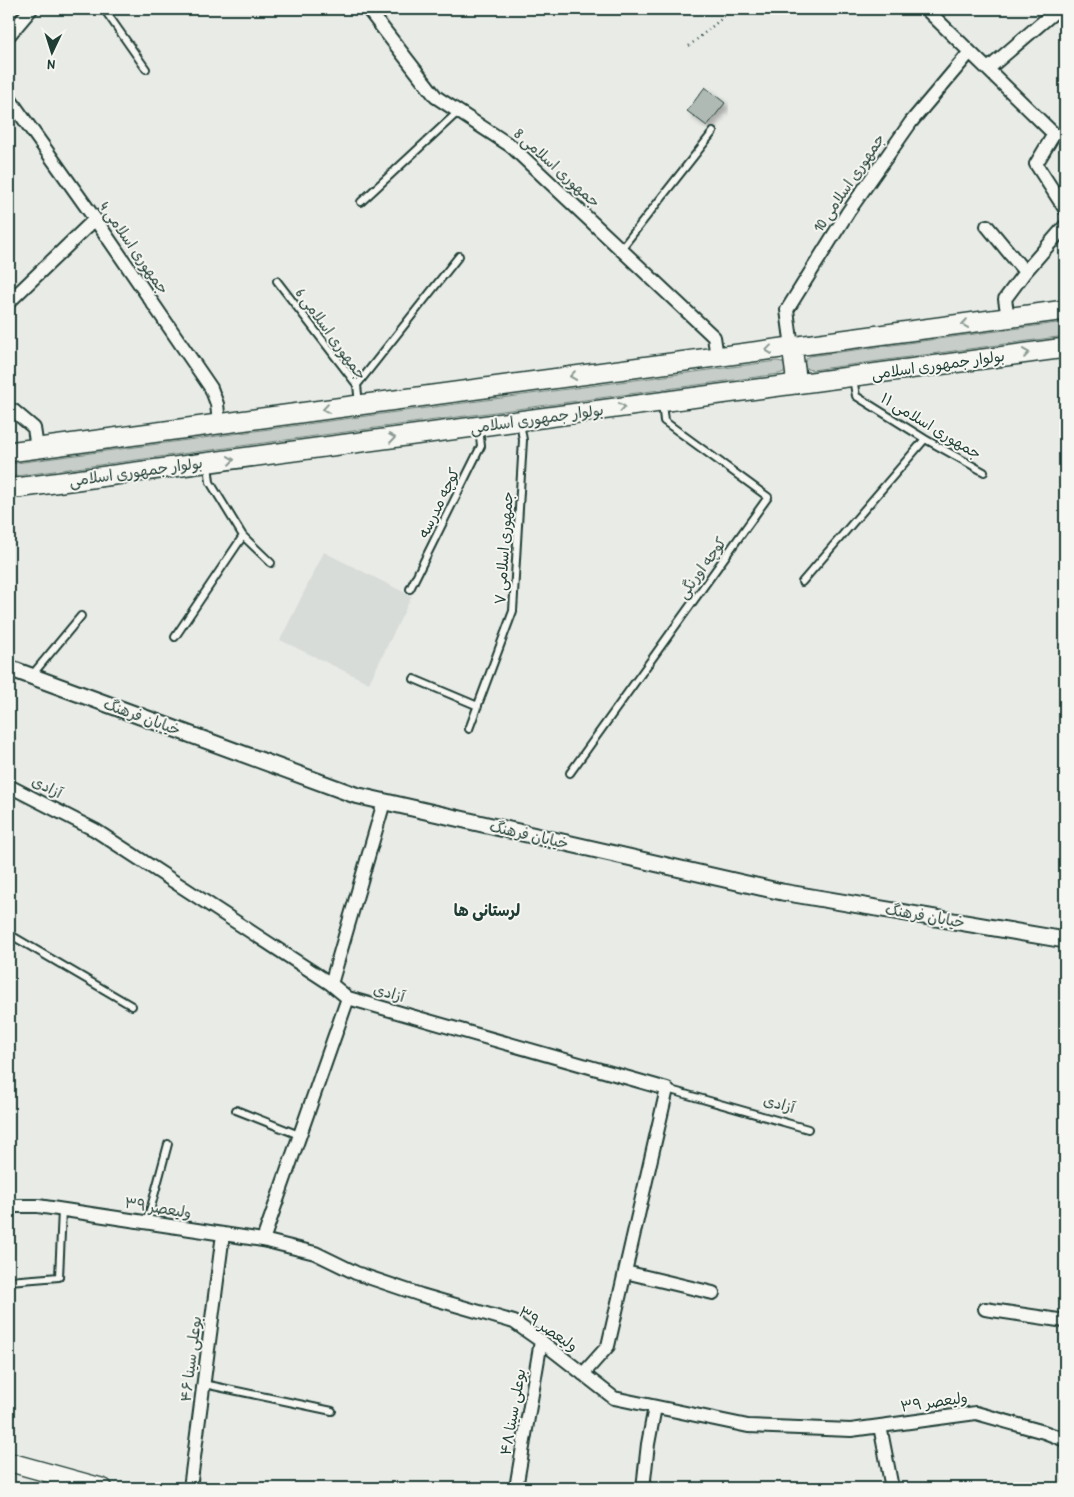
<svg xmlns="http://www.w3.org/2000/svg" width="1074" height="1497" font-family="'Patrick Hand','Playpen Sans Arabic',sans-serif">
	<style>
		.built { fill: #d8dcd8 }
		.green { fill: #c7cec9; stroke: #73867e }
		.building { fill: #b0bab5; stroke: #1f3d34; filter: url(#shadow) }
		.lines { fill: none; stroke-linecap: round; stroke-linejoin: round }
		.service-casing { stroke: #1f3d34; stroke-width: 10 }
		.minor-casing { stroke: #1f3d34; stroke-width: 16 }
		.tertiary-casing { stroke: #1f3d34; stroke-width: 19 }
		.secondary-casing { stroke: #1f3d34; stroke-width: 21 }
		.primary-casing { stroke: #1f3d34; stroke-width: 22 }
		.path { stroke: #1f3d34; stroke-width: 2.5; stroke-dasharray: 1 4; stroke-linecap: butt }
		.service { stroke: #f6f6f2; stroke-width: 6 }
		.minor { stroke: #f6f6f2; stroke-width: 12 }
		.tertiary { stroke: #f6f6f2; stroke-width: 15 }
		.secondary { stroke: #f6f6f2; stroke-width: 18 }
		.primary { stroke: #f6f6f2; stroke-width: 19 }
		.oneway { stroke: #8a9a93 }
		.labels { text-anchor: middle; stroke-width: 4; stroke-linejoin: round; paint-order: stroke }
		.street-label { font-size: 15px; fill: #1f3d34; stroke: #f6f6f2 }
		.neighbourhood-label { font-size: 16px; font-weight: bold; fill: #1f3d34; stroke: #f6f6f2 }
	</style>
	<defs>
		<filter id="shadow"><feDropShadow dx="4.5" dy="4.5" stdDeviation="2.5" flood-color="#0004"/></filter>
	</defs>
	<rect width="100%" height="100%" fill="#e9ebe7"/>
	<filter id="ink" filterUnits="userSpaceOnUse"><feTurbulence type="fractalNoise" baseFrequency=".02" numOctaves="2"/><feDisplacementMap in="SourceGraphic" scale="10" xChannelSelector="R" yChannelSelector="G"/><feConvolveMatrix kernelMatrix="1 2 1 2 8 2 1 2 1" color-interpolation-filters="sRGB"/></filter>
	<g filter="url(#ink)">
		<path class="built" d="M324 552 412 596 369 683 280 640Z"/>
		<path class="green" d="M1065 322V336L812 370 807 369 804 364 806 359 810 356Z
			M777 361 782 362 785 367 784 372 779 374 9 477V464Z"/>
		<path class="building" d="M705 87 725 103 707 126 687 111Z"/>
		<g class="lines">
			<g class="service-casing">
				<path id="service" d="M104 9 146 69
					M361 202 459 111
					M621 249 713 132
					M277 281 357 385 359 404
					M853 378 856 396 925 439 984 472
					M357 385 459 256
					M208 464 210 482 243 536 271 563
					M802 582 925 439
					M410 589 481 446 479 428
					M175 637 243 536
					M32 675 81 616
					M414 679 478 706
					M469 729 513 611 523 440 520 422
					M570 773 768 497 664 421 662 403
					M9 934 132 1006
					M667 1089 808 1129
					M236 1110 299 1135
					M147 1222 168 1144
					M9 1281 59 1277 62 1210
					M204 1384 332 1411"/>
			</g>
			<g class="minor-casing">
				<path id="minor" d="M368 9 436 97 511 146 714 337 717 357
					M926 9 1054 134 1036 164 1065 209
					M9 35 31 9
					M988 69 1058 9
					M9 98 95 219 211 388 217 404 219 423
					M987 226 1025 272
					M9 302 95 219
					M1008 318 1005 299 1025 272 1065 226
					M792 347 787 310 848 212 911 122 970 52
					M9 409 14 411 34 428 37 448
					M9 786 95 830 331 984 348 998 667 1089 608 1346 583 1374
					M331 984 384 802
					M9 1206H38L263 1240 315 1253 356 1273 421 1295 514 1322 541 1341 614 1398 748 1426 851 1430 976 1413 1044 1432 1065 1440
					M263 1240 348 998
					M625 1272 713 1293
					M985 1309 1065 1321
					M880 1426 892 1488
					M190 1488 223 1234
					M516 1488 541 1341
					M643 1488 648 1444 655 1407"/>
			</g>
			<g class="tertiary-casing">
				<path id="tertiary" d="M9 668 355 795 782 892 1065 940"/>
			</g>
			<g class="secondary-casing">
				<path id="secondary" d="M9 1462 103 1488"/>
			</g>
			<g class="primary-casing">
				<path id="primary" d="M792 347 797 384
					M9 452 1065 310
					M9 489 1065 348"/>
			</g>
			<path class="path" d="M689 46 733 9"/>
			<use href="#service" class="service"/>
			<use href="#minor" class="minor"/>
			<use href="#tertiary" class="tertiary"/>
			<use href="#secondary" class="secondary"/>
			<use href="#primary" class="primary"/>
		</g>
		<defs><path id="oneway-chevron" d="M-2-3.5L2.5 0L-2 3.5" fill="none" stroke-width="1.6" stroke-linecap="round" stroke-linejoin="round" transform="scale(1.25)"/></defs>
		<g class="oneway">
			<use href="#oneway-chevron" transform="translate(965 324) rotate(172)"/>
			<use href="#oneway-chevron" transform="translate(769 350) rotate(173)"/>
			<use href="#oneway-chevron" transform="translate(1026 353) rotate(-8)"/>
			<use href="#oneway-chevron" transform="translate(573 376) rotate(172)"/>
			<use href="#oneway-chevron" transform="translate(622 407) rotate(-8)"/>
			<use href="#oneway-chevron" transform="translate(326 409) rotate(172)"/>
			<use href="#oneway-chevron" transform="translate(392 438) rotate(-8)"/>
			<use href="#oneway-chevron" transform="translate(231 460) rotate(-8)"/>
		</g>
	</g>
	<g class="labels">
		<g class="street-label">
			<text transform="translate(557 168) rotate(42)" y="5">جمهوری اسلامی 8</text>
			<text transform="translate(849 183) rotate(-56)" y="5">جمهوری اسلامی 10</text>
			<text transform="translate(134 248) rotate(55)" y="5">جمهوری اسلامی 4</text>
			<text transform="translate(331 334) rotate(54)" y="5">جمهوری اسلامی 6</text>
			<text transform="translate(938 365) rotate(-8)" y="5">بولوار جمهوری اسلامی</text>
			<text transform="translate(537 419) rotate(-8)" y="5">بولوار جمهوری اسلامی</text>
			<text transform="translate(931 426) rotate(31)" y="5">جمهوری اسلامی ۱۱</text>
			<text transform="translate(136 472) rotate(-8)" y="5">بولوار جمهوری اسلامی</text>
			<text transform="translate(439 503) rotate(-64)" y="5">کوچه مدرسه</text>
			<text transform="translate(504 548) rotate(-86)" y="5">جمهوری اسلامی ۷</text>
			<text transform="translate(702 568) rotate(-54)" y="5">کوچه اورنگی</text>
			<text transform="translate(142 717) rotate(20)" y="5">خیابان فرهنگ</text>
			<text transform="translate(47 787) rotate(27)" y="5">آزادی</text>
			<text transform="translate(529 835) rotate(13)" y="5">خیابان فرهنگ</text>
			<text transform="translate(925 916) rotate(10)" y="5">خیابان فرهنگ</text>
			<text transform="translate(389 993) rotate(16)" y="5">آزادی</text>
			<text transform="translate(779 1104) rotate(16)" y="5">آزادی</text>
			<text transform="translate(158 1208) rotate(9)" y="5">ولیعصر ۳۹</text>
			<text transform="translate(548 1329) rotate(34)" y="5">ولیعصر ۳۹</text>
			<text transform="translate(191 1359) rotate(-83)" y="5">بوعلی سینا ۴۶</text>
			<text transform="translate(934 1402) rotate(-8)" y="5">ولیعصر ۳۹</text>
			<text transform="translate(513 1412) rotate(-80)" y="5">بوعلی سینا ۴۸</text>
		</g>
		<g class="neighbourhood-label">
			<text x="487" y="916">لرستانی ها</text>
		</g>
	</g>
	<rect width="1074" height="1497" fill="none" stroke="#f6f6f2" stroke-width="30"/>
	<rect x="15" y="15" width="1044" height="1467" fill="none" stroke="#1f3d34" stroke-width="2" filter="url(#ink)"/>
	<g transform="translate(52 52) rotate(184)" stroke="#f6f6f2" stroke-width="4" paint-order="stroke">
	<path d="M0-4L9 19L0 12L-9 19Z" fill="#1f3d34"/>
	<text y="-8" font-size="14" font-weight="bold" text-anchor="middle" fill="#1f3d34">N</text>
	</g>
</svg>
